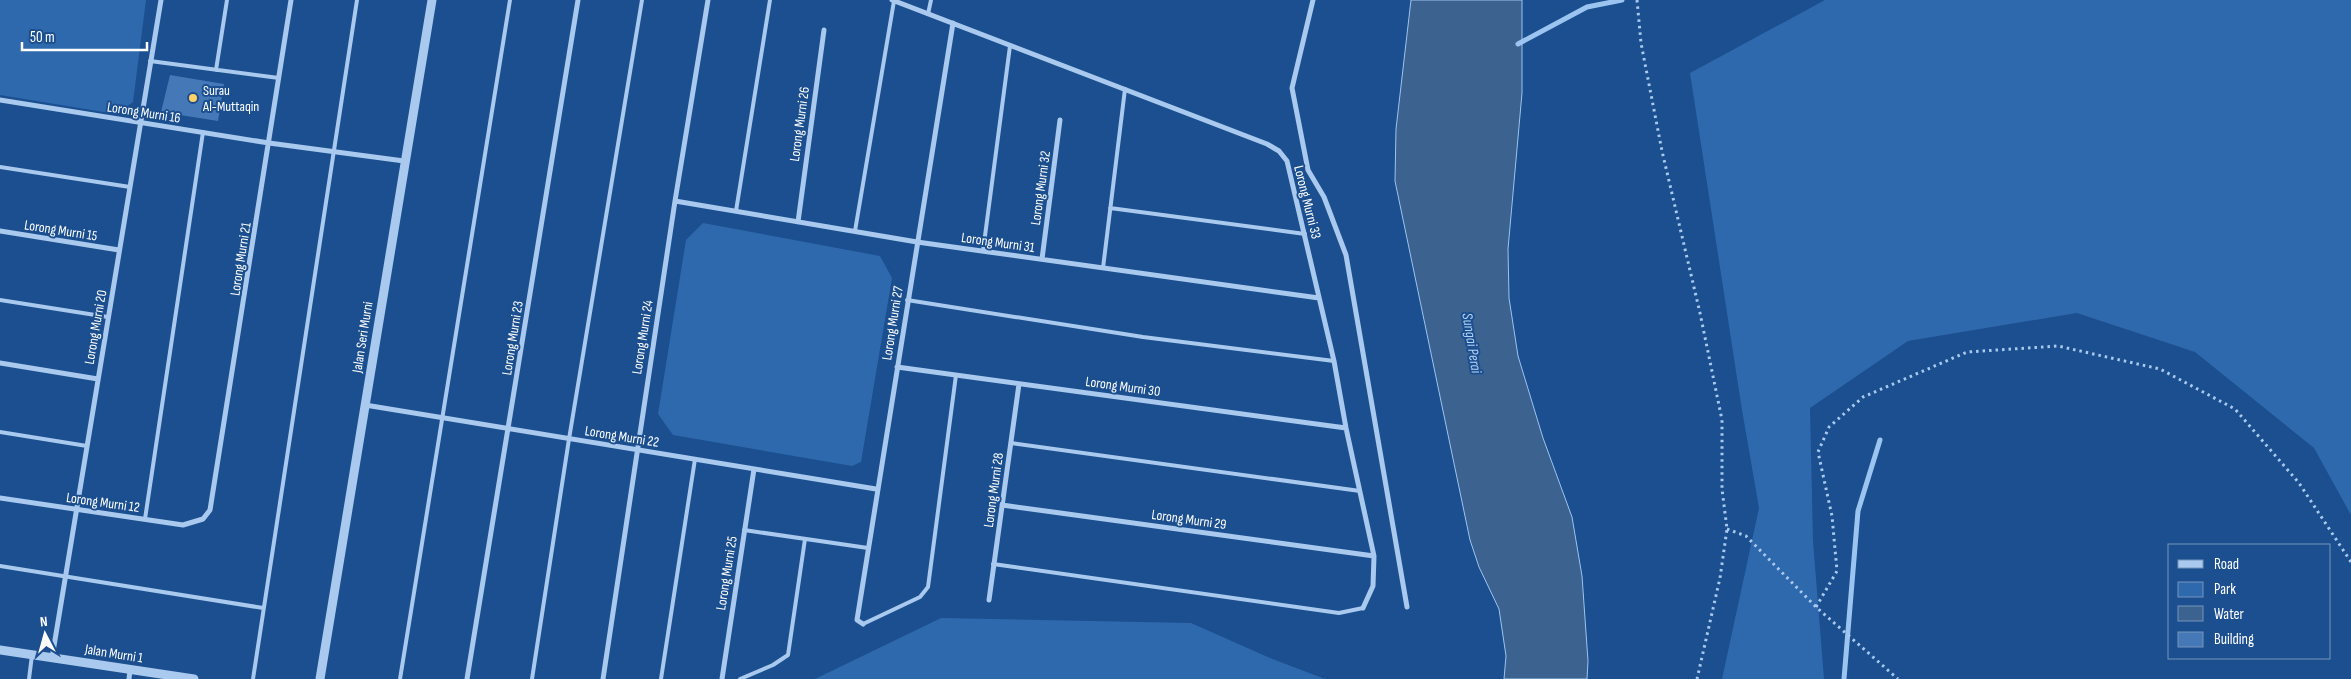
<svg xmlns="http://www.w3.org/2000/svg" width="2351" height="679" font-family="'Sofia Sans Condensed',sans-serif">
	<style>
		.green { fill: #2e69ad }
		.water { fill: #3c6290; stroke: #9cc4f0 }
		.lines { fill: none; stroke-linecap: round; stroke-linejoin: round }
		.stream { stroke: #9cc4f0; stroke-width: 5 }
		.building { fill: #4478b7 }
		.path { stroke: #a9c9ee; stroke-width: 3; stroke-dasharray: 2.5 4; stroke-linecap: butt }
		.service { stroke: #a9c9ee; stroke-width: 4 }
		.minor { stroke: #a9c9ee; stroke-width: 5 }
		.tertiary { stroke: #a9c9ee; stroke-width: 9 }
		.poi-dot { fill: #ffd166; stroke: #1b4f8f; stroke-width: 2 }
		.labels { text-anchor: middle; stroke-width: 4; stroke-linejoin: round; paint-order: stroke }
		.poi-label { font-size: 14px; fill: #fff; stroke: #1b4f8f; text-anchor: start }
		.street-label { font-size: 14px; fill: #fff; stroke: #1b4f8f }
		.water-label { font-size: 15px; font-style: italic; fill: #b5d3f5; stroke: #1b4f8f }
	</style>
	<rect width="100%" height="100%" fill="#1b4f8f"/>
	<path class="green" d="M0 0H146L133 102 116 114 0 95Z
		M1825 0H2351V515L2314 448 2195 352 2077 313 1908 341 1810 408 1813 541 1824 679H1722L1759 508 1742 410 1690 73Z
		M703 223 880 256 892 278 861 462 852 466 673 435 658 414 686 240Z
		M941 618 1191 623 1270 658 1325 679H815Z"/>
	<path class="water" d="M1411 0H1522V93L1508 249 1509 298 1518 356 1543 438 1572 517 1582 576 1588 661 1587 679H1504L1506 656 1499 609 1479 567 1470 540 1395 181 1396 129Z"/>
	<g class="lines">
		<path class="stream" d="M1518 44 1587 7 1622 0
			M1844 679 1858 511 1880 440"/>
	</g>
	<path class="building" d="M170 75 224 84 218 121 161 112Z"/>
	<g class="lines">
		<path class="path" d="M1637 0 1641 43 1662 151 1700 313 1722 420V489L1727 529 1720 578 1697 679
			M1727 529 1746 536 1816 607 1898 679
			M1816 607 1837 571 1832 516 1818 452 1829 427 1863 397 1967 352 2058 346 2160 369 2235 409 2299 483 2351 562"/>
		<path class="service" d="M928 14 931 0
			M150 61 279 78
			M216 70 227 0
			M0 167 130 187
			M1110 208 1305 234
			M736 211 770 0
			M855 231 894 1
			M983 251 1010 46
			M1103 268 1125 89
			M0 300 108 317
			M907 300 1143 337 1334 361
			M0 432 87 446
			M1011 443 1360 491
			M145 519 203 132
			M744 530 868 548
			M993 564 1339 613 1363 608
			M0 566 263 608
			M863 624 920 597 928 587 956 375
			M29 679 32 655
			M253 679 357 0
			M400 679 510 0
			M532 679 569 439 642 0
			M661 679 695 459
			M740 679 773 665 788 655 805 539"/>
		<path class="minor" d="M892 0 1267 144 1279 151 1287 161 1334 361 1346 428 1374 556 1373 586 1363 608
			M1313 0 1292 88 1308 170 1324 197 1346 255 1407 607
			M0 100 269 143 404 161
			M675 201 917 242 1319 298
			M798 222 824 30
			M0 231 119 250
			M1042 259 1060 120
			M0 363 98 379
			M897 367 1346 428
			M365 405 876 489
			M0 498 183 525 203 519 210 510 291 0
			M1002 505 1374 556
			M989 600 1019 384
			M863 624 857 620 953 23
			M52 658 161 0
			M129 679 130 670
			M467 679 578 0
			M603 679 675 201 708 0
			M722 679 754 469"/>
		<path class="tertiary" d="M0 650 194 679
			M320 679 432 0"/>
	</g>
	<circle class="poi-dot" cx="193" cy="98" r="5"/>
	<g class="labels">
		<g class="poi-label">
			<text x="203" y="95">Surau<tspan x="203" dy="16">Al-Muttaqin</tspan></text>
		</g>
		<g class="street-label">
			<text transform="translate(144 112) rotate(9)" y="5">Lorong Murni 16</text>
			<text transform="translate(799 124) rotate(-82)" y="5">Lorong Murni 26</text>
			<text transform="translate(1040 188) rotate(-82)" y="5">Lorong Murni 32</text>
			<text transform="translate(1308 202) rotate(76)" y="5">Lorong Murni 33</text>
			<text transform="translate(61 230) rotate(9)" y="5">Lorong Murni 15</text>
			<text transform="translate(998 242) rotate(8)" y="5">Lorong Murni 31</text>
			<text transform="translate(240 259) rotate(-81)" y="5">Lorong Murni 21</text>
			<text transform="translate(892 323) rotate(-81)" y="5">Lorong Murni 27</text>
			<text transform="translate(95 327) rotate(-80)" y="5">Lorong Murni 20</text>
			<text transform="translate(362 337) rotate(-81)" y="5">Jalan Seri Murni</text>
			<text transform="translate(642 337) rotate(-81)" y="5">Lorong Murni 24</text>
			<text transform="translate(512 338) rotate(-81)" y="5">Lorong Murni 23</text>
			<text transform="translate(1123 386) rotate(8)" y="5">Lorong Murni 30</text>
			<text transform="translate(622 436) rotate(9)" y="5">Lorong Murni 22</text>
			<text transform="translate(993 490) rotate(-82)" y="5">Lorong Murni 28</text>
			<text transform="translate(103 502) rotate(8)" y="5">Lorong Murni 12</text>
			<text transform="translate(1189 519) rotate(8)" y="5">Lorong Murni 29</text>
			<text transform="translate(726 573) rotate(-81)" y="5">Lorong Murni 25</text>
			<text transform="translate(114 653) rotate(9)" y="5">Jalan Murni 1</text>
		</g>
		<g class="water-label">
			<text transform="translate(1472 343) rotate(81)" y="5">Sungai Perai</text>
		</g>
	</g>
	<rect x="2168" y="544" width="162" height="115" fill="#1b4f8f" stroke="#7695bc"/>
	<rect x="2178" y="560" width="25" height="8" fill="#a9c9ee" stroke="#7695bc"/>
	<text x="2214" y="569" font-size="15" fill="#ffffff">Road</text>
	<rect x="2178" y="582" width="25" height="15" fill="#2e69ad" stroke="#7695bc"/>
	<text x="2214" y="594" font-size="15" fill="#ffffff">Park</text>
	<rect x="2178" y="606" width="25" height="15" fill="#3c6290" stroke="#7695bc"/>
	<text x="2214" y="619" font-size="15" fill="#ffffff">Water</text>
	<rect x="2178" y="632" width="25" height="15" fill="#4478b7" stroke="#7695bc"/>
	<text x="2214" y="644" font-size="15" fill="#ffffff">Building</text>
	<g transform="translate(45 634) rotate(354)" stroke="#1b4f8f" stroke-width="4" paint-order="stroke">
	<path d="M0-4L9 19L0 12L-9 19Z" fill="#ffffff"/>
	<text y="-8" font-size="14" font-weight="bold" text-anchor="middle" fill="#ffffff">N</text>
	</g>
	<path d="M22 42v8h125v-8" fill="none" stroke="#ffffff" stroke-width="2.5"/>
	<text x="30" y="42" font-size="15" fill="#ffffff" stroke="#1b4f8f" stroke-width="4" paint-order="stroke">50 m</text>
</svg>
